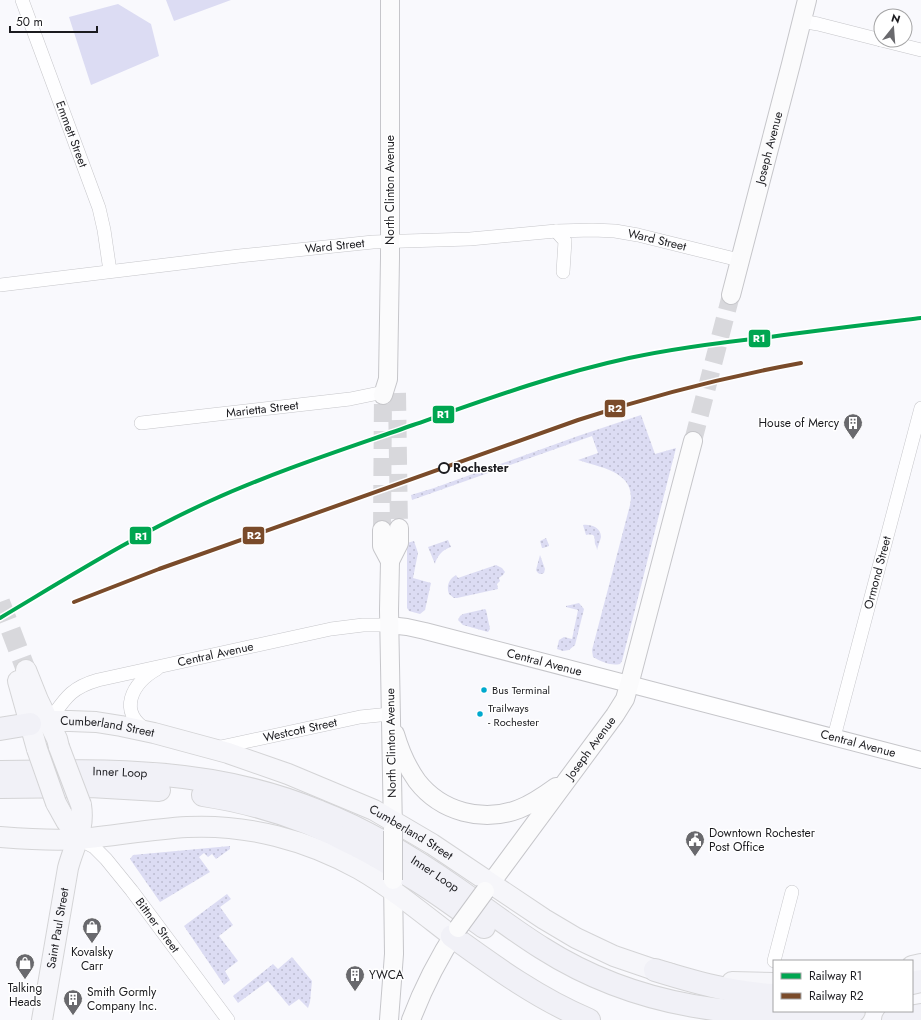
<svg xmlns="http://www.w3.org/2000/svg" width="921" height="1020" font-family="Jost,sans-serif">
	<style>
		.grass { fill: url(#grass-dots) }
		.garden { fill: #dcdcf3 }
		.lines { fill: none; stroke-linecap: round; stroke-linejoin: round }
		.secondary-tunnel { stroke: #d8d8dc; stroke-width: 18; stroke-dasharray: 18 9; stroke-linecap: butt }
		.primary-tunnel { stroke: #d8d8dc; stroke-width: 20; stroke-dasharray: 20 10; stroke-linecap: butt }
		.minor-casing { stroke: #c6c6ca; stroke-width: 14 }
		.tertiary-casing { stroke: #c6c6ca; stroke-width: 18 }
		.secondary-casing { stroke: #c6c6ca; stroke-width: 20 }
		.primary-casing { stroke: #d4d4d6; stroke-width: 22 }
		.motorway-casing { stroke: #d4d4d6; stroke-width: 24 }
		.minor { stroke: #fefeff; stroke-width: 13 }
		.tertiary { stroke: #fefeff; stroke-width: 16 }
		.secondary { stroke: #fbfbfc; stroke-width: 18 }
		.primary { stroke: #f6f6fa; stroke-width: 20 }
		.motorway { stroke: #f1f1f7; stroke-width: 22 }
		.secondary-bridge-casing { stroke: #c6c6ca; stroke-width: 20; stroke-linecap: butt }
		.primary-bridge-casing { stroke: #d4d4d6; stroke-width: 22; stroke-linecap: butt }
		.secondary-bridge { stroke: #fbfbfc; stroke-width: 18 }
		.primary-bridge { stroke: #f6f6fa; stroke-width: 20 }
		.rail-1-casing { stroke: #fff; stroke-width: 7 }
		.rail-2-casing { stroke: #fff; stroke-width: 7 }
		.rail-1 { stroke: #00a651; stroke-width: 4 }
		.rail-2 { stroke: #7a4b2a; stroke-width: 4 }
		.stop-dot { fill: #fff; stroke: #1b1b1f; stroke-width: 2 }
		.bus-dot { fill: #00a9ce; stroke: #fff; stroke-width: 1.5 }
		.labels { text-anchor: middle; stroke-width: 3; stroke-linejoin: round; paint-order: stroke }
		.bus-label { font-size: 11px; fill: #1b1b1f; stroke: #fff; text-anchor: start }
		.street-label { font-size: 12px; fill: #1b1b1f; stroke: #fff }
		.poi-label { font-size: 12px; fill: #1b1b1f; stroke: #fff; text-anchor: start }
		.stop-label { font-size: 12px; font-weight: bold; fill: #1b1b1f; stroke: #fff; text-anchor: start }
		.line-badge { stroke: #fff; stroke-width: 1.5 }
		.badge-label { font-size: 11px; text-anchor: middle; font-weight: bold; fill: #fff }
	</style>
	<defs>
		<pattern id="grass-dots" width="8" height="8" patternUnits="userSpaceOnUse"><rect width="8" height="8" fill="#dcdcf3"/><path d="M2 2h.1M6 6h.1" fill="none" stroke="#bcbcd0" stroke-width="1.8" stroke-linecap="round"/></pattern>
	</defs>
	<rect width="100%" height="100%" fill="#f9f9fd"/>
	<path class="grass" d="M641 415 655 454 676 448 622 661 620 664C611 666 602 662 593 657L592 650 630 505C637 472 602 468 578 460L598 453 592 436 412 500 411 495 434 488 578 436Z
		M583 525C590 524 601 527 601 537 600 541 598 546 597 550 597 548 596 546 595 544 594 538 597 533 586 535Z
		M546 538 549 545V546L543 548H542L540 541Z
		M448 540 451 547C442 550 437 556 435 564L428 547Z
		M414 541 418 553 413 578 431 583 425 610 420 614 409 611 407 608V543Z
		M540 555 545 569 544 573C540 575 538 574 536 570Z
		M496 565 502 568 505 572 503 575 499 578 500 581 497 584 498 589 457 598H454L449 594C446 586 449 579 456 575L458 578Z
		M579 603 584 609 575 645 569 650 563 651 557 649 559 640 564 637 572 639 578 610 566 607V606Z
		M485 609 486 610 490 629 488 632 463 625 458 620 460 616 463 614Z
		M230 846V849L216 859 212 854 208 857 204 853 199 857 210 872 160 902 130 859 133 855Z
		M227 894 231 899 220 907 233 925 219 936 238 961 225 971 230 980 224 985 184 926Z
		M292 957 312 981 310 1002 308 1008 299 999 289 1006 268 981 238 1003 233 996 273 964 278 969Z"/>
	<path class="garden" d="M166 0H231L174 21Z
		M118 4 151 24 159 56 91 85 69 17Z"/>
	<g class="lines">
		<path class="secondary-tunnel" d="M397 393 399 528
			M693 441 731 295
			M382 530 383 395"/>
		<path class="primary-tunnel" d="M0 602 26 670"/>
		<g class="minor-casing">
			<g id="minor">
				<path id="s1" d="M22 0 99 208 104 230 110 271"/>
				<path d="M801 21 818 24 881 40"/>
				<path d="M881 40 921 50"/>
				<path d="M556 231 565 241 563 272"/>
				<path id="s2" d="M0 285 239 256 373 242 470 239 556 231 593 230 615 231 638 235 739 260"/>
				<path id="s3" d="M141 423 350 399 384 392"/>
				<path id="s4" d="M49 721C65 699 70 688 98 680L331 629 363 625H389"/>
				<path d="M147 730C117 712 132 683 157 669"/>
				<path id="s5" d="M834 737 921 408"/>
				<path id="s6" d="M216 748 360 717 390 714"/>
				<path id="s7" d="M79 839 94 847 106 859 132 891 228 1020"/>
				<path d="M774 961 792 892"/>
			</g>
		</g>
		<g class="tertiary-casing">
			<g id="tertiary">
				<path id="s8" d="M389 625 407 627 425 631C590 675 756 716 921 760"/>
			</g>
		</g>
		<g class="secondary-casing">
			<g id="secondary">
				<path id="s9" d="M731 295 791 64 807 0"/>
				<path d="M383 395 388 379 390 258V0"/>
				<path d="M382 530V546L390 561"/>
				<path d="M395 734C400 751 407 767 417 781 441 812 483 823 519 809 532 804 545 795 556 787"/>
				<path d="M393 831 389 610 390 561 399 543V528"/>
				<path id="s10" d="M485 891 615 715 625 699 629 685 693 441"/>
				<path d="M389 1020 394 954 393 880"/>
				<path d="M411 1020C423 988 439 957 458 928"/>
			</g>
		</g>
		<g class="primary-casing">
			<g id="primary">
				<path d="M26 670 38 700 57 739 59 747"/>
				<path d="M18 681 37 749"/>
				<path id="s11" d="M30 724 49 721H70L96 722 121 726 154 733 228 753 288 774 374 810 432 844 544 919 576 938 614 956 655 970 671 974"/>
				<path d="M56 803 66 821 79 839"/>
				<path d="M0 837C26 839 53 841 79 839 115 836 151 829 187 827 247 824 307 840 359 869 392 888 422 913 452 936"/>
				<path d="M912 966 921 964"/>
				<path d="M732 982 774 983"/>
				<path id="s12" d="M42 1020 68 868C74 845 85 830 81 805"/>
			</g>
		</g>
		<g class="motorway-casing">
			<g id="motorway">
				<path d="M0 729 30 724"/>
				<path id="s13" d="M0 772C111 770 216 768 320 812 369 831 413 858 456 888 485 908 513 930 542 948 638 1009 743 1020 854 1011"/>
				<path d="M0 787 90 786 159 790"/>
				<path d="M203 795C256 803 308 820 355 845 375 855 394 867 413 878 438 893 460 910 484 927"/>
				<path d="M452 936C496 968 539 999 589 1020"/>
				<path d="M655 970C694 982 732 993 774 995"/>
				<path d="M912 983 921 981"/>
				<path d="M893 1020 921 1015"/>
			</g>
		</g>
		<use href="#minor" class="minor"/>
		<use href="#tertiary" class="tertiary"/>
		<use href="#secondary" class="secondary"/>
		<use href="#primary" class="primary"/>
		<use href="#motorway" class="motorway"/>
		<g class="secondary-bridge-casing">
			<path id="secondary-bridge" d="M393 831V880
				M458 928 485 891"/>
		</g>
		<g class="primary-bridge-casing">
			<path id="primary-bridge" d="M59 747 81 805
				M37 749 56 803"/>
		</g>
		<use href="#secondary-bridge" class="secondary-bridge"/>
		<use href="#primary-bridge" class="primary-bridge"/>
		<g class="rail-1-casing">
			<path id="rail-1" d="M0 618C69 577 137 534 210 501 276 471 345 449 413 425 484 400 555 374 629 358 675 348 723 342 770 337 820 330 871 324 921 318"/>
		</g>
		<g class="rail-2-casing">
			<path id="rail-2" d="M74 602 159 569 578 420C651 396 725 377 801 363"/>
		</g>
		<use href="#rail-1" class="rail-1"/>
		<use href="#rail-2" class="rail-2"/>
	</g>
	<defs>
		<g id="building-pin" transform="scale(1)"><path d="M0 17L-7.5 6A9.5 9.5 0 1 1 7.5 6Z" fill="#69696d" stroke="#fff"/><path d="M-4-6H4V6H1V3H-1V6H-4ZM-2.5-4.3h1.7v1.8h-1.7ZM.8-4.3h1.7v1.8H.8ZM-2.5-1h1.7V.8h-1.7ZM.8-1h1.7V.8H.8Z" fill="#fff"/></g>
		<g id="civic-pin" transform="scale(1)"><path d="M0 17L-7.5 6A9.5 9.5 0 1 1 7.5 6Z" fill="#69696d" stroke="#fff"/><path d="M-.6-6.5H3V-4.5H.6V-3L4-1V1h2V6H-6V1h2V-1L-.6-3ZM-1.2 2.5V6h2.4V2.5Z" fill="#fff"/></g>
		<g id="shop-pin" transform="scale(1)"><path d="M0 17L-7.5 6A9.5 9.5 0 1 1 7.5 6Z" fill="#69696d" stroke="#fff"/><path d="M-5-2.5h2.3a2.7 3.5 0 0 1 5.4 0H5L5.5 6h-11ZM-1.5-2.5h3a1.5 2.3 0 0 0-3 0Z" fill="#fff"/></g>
	</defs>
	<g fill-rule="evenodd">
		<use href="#building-pin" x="853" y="423"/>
		<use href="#civic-pin" x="695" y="840"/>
		<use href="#shop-pin" x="92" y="927"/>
		<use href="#shop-pin" x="25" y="963"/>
		<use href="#building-pin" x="355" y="975"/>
		<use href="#building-pin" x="73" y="999"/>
	</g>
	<circle class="stop-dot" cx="444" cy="468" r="5"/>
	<g class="bus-dot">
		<circle cx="484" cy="690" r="3.5"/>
		<circle cx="480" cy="714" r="3.5"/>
	</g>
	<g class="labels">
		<g class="bus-label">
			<text x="492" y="694">Bus Terminal</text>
			<text x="488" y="712">Trailways<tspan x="488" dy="14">- Rochester</tspan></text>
		</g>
		<g class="street-label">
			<text dy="4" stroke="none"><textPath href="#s1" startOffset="143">Emmett Street</textPath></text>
			<text dy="4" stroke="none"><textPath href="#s9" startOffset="152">Joseph Avenue</textPath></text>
			<text transform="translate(390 190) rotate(-90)" y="4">North Clinton Avenue</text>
			<text dy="4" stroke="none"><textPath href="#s2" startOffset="661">Ward Street</textPath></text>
			<text dy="4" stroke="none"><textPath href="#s2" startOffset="337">Ward Street</textPath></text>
			<text dy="4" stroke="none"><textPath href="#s3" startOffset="122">Marietta Street</textPath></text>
			<text dy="4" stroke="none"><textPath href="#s5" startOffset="170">Ormond Street</textPath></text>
			<text dy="4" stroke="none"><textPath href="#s4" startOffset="186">Central Avenue</textPath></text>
			<text dy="4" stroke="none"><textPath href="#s8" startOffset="160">Central Avenue</textPath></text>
			<text dy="4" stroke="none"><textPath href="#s11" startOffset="78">Cumberland Street</textPath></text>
			<text dy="4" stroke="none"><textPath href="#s6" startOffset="86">Westcott Street</textPath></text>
			<text transform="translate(391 743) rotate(-91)" y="4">North Clinton Avenue</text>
			<text dy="4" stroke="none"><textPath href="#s8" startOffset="484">Central Avenue</textPath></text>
			<text dy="4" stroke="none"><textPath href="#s10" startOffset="178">Joseph Avenue</textPath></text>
			<text dy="4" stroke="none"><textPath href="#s13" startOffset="120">Inner Loop</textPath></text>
			<text dy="4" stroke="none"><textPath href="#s11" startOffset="402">Cumberland Street</textPath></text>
			<text dy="4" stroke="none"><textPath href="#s13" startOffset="456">Inner Loop</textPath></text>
			<text dy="4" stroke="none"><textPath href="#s7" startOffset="118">Bittner Street</textPath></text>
			<text dy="4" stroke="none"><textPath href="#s12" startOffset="93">Saint Paul Street</textPath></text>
		</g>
		<g class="poi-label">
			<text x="839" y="427" text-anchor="end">House of Mercy</text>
			<text x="709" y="837">Downtown Rochester<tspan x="709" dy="14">Post Office</tspan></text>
			<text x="92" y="956" text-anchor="middle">Kovalsky<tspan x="92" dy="14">Carr</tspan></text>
			<text x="369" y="979">YWCA</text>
			<text x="25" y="992" text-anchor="middle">Talking<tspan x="25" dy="14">Heads</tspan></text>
			<text x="87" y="996">Smith Gormly<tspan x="87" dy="14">Company Inc.</tspan></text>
		</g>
		<g class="stop-label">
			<text x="453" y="472">Rochester</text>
		</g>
	</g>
	<g class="line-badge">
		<rect x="748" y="329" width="23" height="19" rx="4" fill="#00a651"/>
		<rect x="604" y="399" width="22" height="19" rx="4" fill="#7a4b2a"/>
		<rect x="432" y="405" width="23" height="19" rx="4" fill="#00a651"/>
		<rect x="242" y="526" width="23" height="19" rx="4" fill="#7a4b2a"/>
		<rect x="129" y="526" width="23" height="19" rx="4" fill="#00a651"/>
	</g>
	<g class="badge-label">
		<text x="759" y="342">R1</text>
		<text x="615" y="412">R2</text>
		<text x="443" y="418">R1</text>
		<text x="254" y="539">R2</text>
		<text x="141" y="540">R1</text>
	</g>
	<rect x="773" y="960" width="140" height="52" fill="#ffffff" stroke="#a4a4a5"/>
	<rect x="781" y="973" width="20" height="6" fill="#00a651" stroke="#a4a4a5"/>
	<text x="809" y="980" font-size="12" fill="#1b1b1f">Railway R1</text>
	<rect x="781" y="993" width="20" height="6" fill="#7a4b2a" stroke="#a4a4a5"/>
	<text x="809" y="1000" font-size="12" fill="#1b1b1f">Railway R2</text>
	<g transform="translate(893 28) rotate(17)"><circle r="19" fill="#ffffff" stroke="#a4a4a5"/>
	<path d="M0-3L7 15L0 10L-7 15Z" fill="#69696d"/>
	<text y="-6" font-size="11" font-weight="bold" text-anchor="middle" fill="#1b1b1f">N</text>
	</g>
	<path d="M10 26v6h87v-6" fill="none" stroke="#1b1b1f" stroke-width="2"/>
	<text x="16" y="26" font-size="12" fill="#1b1b1f" stroke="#ffffff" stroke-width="3" paint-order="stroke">50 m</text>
</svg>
